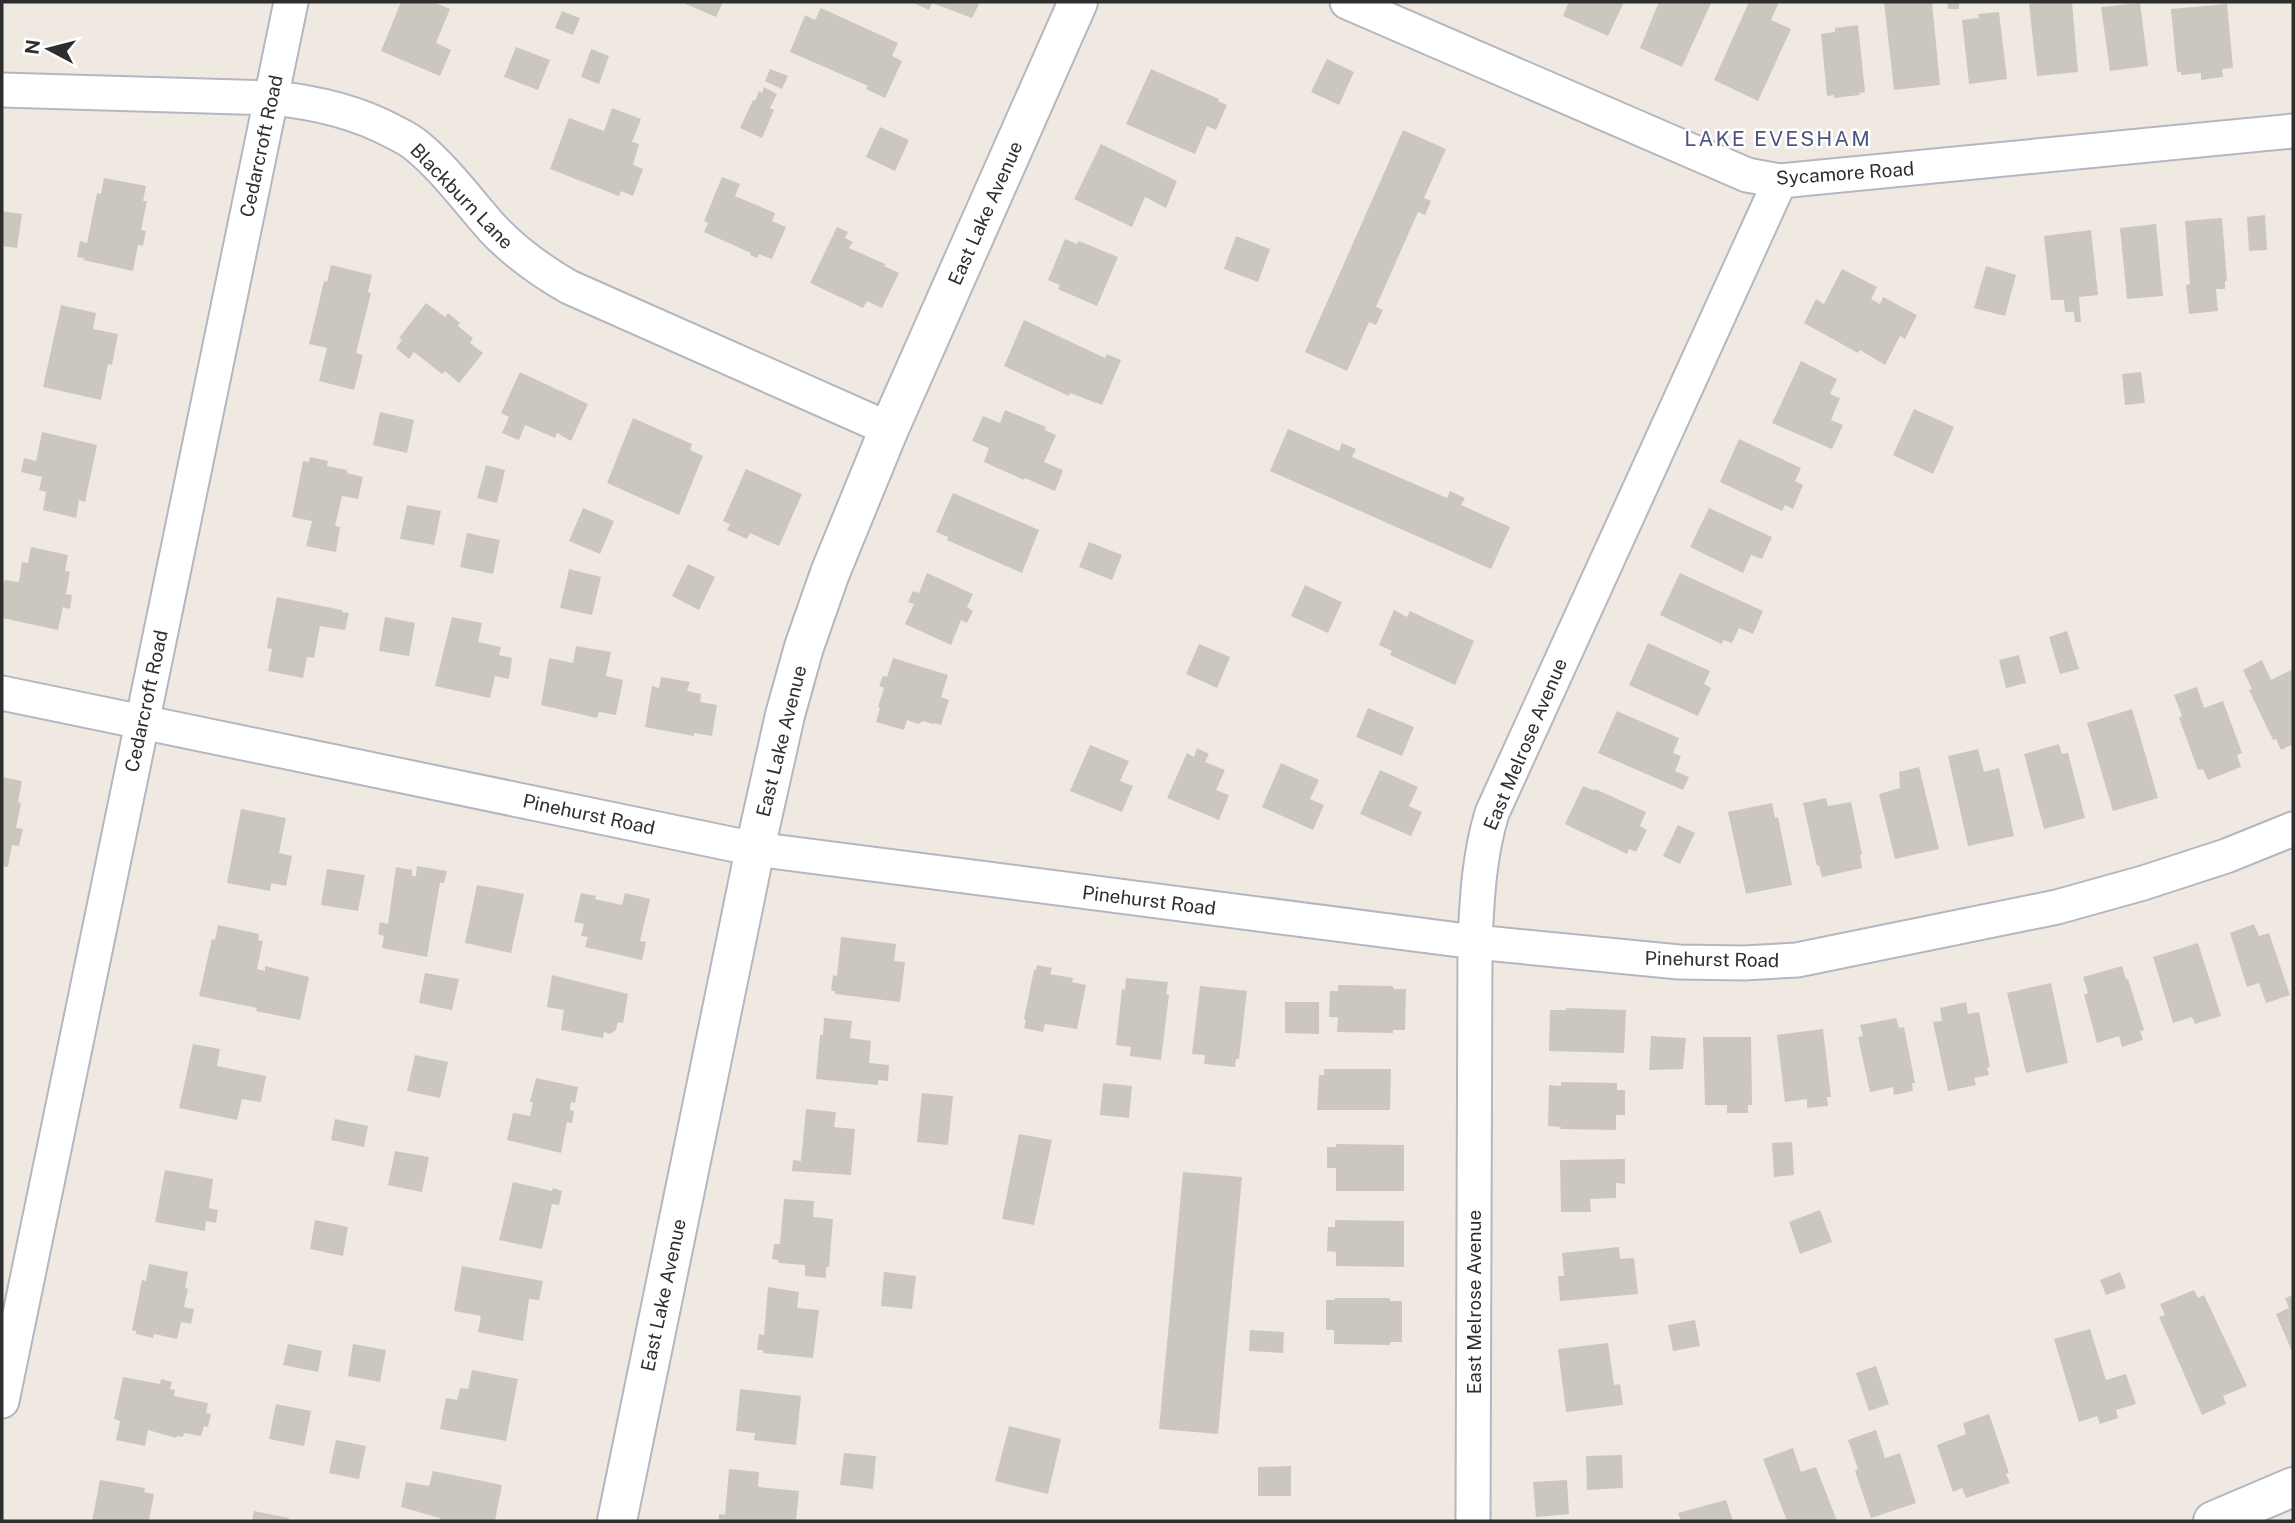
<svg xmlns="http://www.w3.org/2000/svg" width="2295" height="1523" font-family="'Public Sans',sans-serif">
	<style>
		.building { fill: #cbc7bf }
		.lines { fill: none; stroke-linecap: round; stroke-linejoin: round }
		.street-casing { stroke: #b4b7c1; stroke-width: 37 }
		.secondary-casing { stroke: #b4b7c1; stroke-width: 42 }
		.street { stroke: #fff; stroke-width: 33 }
		.secondary { stroke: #fff; stroke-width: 38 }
		.labels { text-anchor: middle; stroke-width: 5; stroke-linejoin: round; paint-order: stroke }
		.street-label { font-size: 19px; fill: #2e2e2e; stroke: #fff }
		.neighbourhood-label { font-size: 21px; letter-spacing: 2px; fill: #4d5680; stroke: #fff }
	</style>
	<rect width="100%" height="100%" fill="#efe9e1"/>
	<path class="building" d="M401 2H433L450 9 436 43 451 50 440 76 381 51Z
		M681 2H723L716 17Z
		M911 2H980L972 18 932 3 929 10Z
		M1569 2H1624L1608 36 1563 16Z
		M1659 2 1711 3 1682 67 1640 48Z
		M1749 2H1779L1771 20 1791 29 1758 101 1714 80Z
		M1884 2H1932L1940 85 1894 90Z
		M1947 2H1959V9H1948Z
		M2048 2H2072L2078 72 2037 76 2029 4Z
		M2140 3 2148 66 2110 71 2101 7Z
		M2227 4 2233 68 2222 69 2223 77 2201 80V73L2181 75V72H2177L2171 9Z
		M821 8 898 43 892 56 902 61 885 98 866 89 868 86 790 52 805 15 815 20Z
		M562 11 580 18 573 35 555 28Z
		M1999 12 2007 79 1969 84 1962 20 1979 18 1978 14Z
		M1858 25 1865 92 1859 93 1860 95 1834 98V95L1827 96 1821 34 1835 32V28Z
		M516 47 550 60 538 90 504 77Z
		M591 49 609 56 599 84 581 77Z
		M1327 59 1354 72 1339 105 1311 92Z
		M770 69 788 76 782 89 765 81Z
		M1151 69 1219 99 1218 101 1227 105 1216 130 1207 126 1195 154 1126 124Z
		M764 87 777 94 770 108 774 110 762 138 740 128 753 100 755 101 759 91 762 93Z
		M612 108 641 119 632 142 639 144 633 165 643 169 633 196 621 191 619 196 550 169 569 118 604 131Z
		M880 127 909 140 895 171 866 157Z
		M1403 130 1446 149 1424 198 1431 201 1425 215 1418 212 1376 307 1383 310 1376 325 1369 322 1347 371 1305 352Z
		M1101 144 1177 181 1166 208 1145 197 1132 227 1074 199Z
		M722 177 740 184 735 196 775 213 772 221 786 227 772 259 759 254 757 258 750 255 751 253 704 232 708 223 704 221Z
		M104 178 146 186 143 201H147L141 230 146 231 143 246 138 245 133 271 83 260 84 258 77 257 80 241 87 243 97 193 101 194Z
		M2 211 22 214 17 248 2 246Z
		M2265 215 2267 250 2249 251 2247 217Z
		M2222 218 2227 281H2225V289H2216L2218 311 2189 314 2186 285 2190 284 2185 221Z
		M2156 224 2163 296 2127 299 2120 228Z
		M837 227 848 232 845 238 853 242 849 248 885 264 884 266 899 273 882 308 867 301 863 308 810 283Z
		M2091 230 2098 295 2079 297 2081 322H2075L2074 312H2065L2064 300H2051L2044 236Z
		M1236 236 1270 249 1258 282 1224 269Z
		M1065 239 1077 244 1079 241 1118 257 1097 306 1058 289 1060 285 1048 280Z
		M331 265 372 275 368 292 371 293 356 353 363 355 354 390 319 381 327 348 309 344 324 281 327 282Z
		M1986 266 2016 275 2005 316 1974 308Z
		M1842 269 1877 287 1871 299 1880 304 1883 297 1917 315 1905 339 1900 336 1885 365 1860 350 1858 353 1804 323 1816 299 1824 304Z
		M426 303 445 317 448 313 460 323 458 326 473 338 470 343 483 353 459 383 445 371 442 374 414 352 409 359 396 348 402 340 399 338Z
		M61 305 96 313 93 329 118 334 112 365 108 364 101 400 43 387Z
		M1024 320 1105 358 1107 354 1121 360 1102 405 1070 393 1069 396 1004 366Z
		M1801 361 1837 379 1830 394 1840 398 1831 420 1843 425 1832 449 1772 423Z
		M520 372 588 404 571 441 557 433 555 438 525 425 519 440 502 433 509 417 501 413Z
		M2141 372 2145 403 2125 405 2122 374Z
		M1914 409 1954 427 1933 474 1893 455Z
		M1005 410 1046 427 1045 430 1056 435 1044 462 1063 470 1055 491 1025 478 1024 480 984 462 989 448 972 441 983 416 1000 423Z
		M380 412 414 420 407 453 373 445Z
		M633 418 692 444 690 450 703 456 679 515 607 483Z
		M1288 429 1339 451 1342 443 1356 449 1352 457 1447 498 1450 491 1465 498 1461 505 1510 527 1491 569 1270 471Z
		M42 432 97 445 85 502 79 500 76 518 43 510 46 492 39 490 42 477 21 472 24 458 36 461Z
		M1739 439 1801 468 1795 481 1803 485 1793 509 1785 505 1782 511 1720 482Z
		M310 457 328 461 327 466 347 470V473L363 477 358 499 342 496 335 526 340 527 336 552 306 546 312 521 292 517 303 461 309 462Z
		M486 465 505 470 497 503 477 498Z
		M746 469 802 494 779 546 750 533 747 539 727 530 730 524 723 521Z
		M953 493 1039 530 1022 573 947 540 948 537 936 532Z
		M407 505 441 511 434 545 400 539Z
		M583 508 614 521 600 554 569 541Z
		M1709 508 1772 537 1762 559 1751 555 1743 573 1690 547Z
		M467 533 500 540 493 574 460 567Z
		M1089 542 1122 555 1112 580 1079 567Z
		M31 547 68 555 65 571 70 572 66 594 72 595 70 609 63 607 58 630 2 618V592L4 580 19 582 22 562 28 563Z
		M688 564 715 577 699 610 672 596Z
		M569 569 601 577 592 615 560 608Z
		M927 573 973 594 967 607 973 611 967 623 961 620 951 645 905 624 914 604 908 602 913 591 919 593Z
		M1680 573 1763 611 1753 634 1739 628 1732 643 1723 640 1722 644 1660 615Z
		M1305 585 1342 602 1328 633 1291 616Z
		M277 597 342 610V612L349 613 345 630 320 626 314 658 307 657 303 678 268 671 272 649 267 648Z
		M1394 610 1407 617 1410 611 1474 641 1455 685 1390 655 1392 651 1379 645Z
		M385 617 415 623 409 656 379 651Z
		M452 617 482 623 478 642 501 647 499 655 512 658 509 679 495 676 490 698 435 686Z
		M2067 631 2079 669 2060 674 2049 637Z
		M1648 643 1710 671 1704 684 1711 688 1698 716 1629 685Z
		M1199 644 1230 657 1217 688 1186 674Z
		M576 646 611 652 606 676 623 680 616 715 599 712 597 718 541 705 549 658 573 663Z
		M2019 655 2026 683 2006 688 1999 660Z
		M893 658 948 675 941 697 949 700 941 725 934 723 933 724 923 721 918 724 907 720 904 730 876 722 880 708 878 707 884 688 879 686 883 676 887 677Z
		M2262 660 2271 680 2291 670 2293 674V744L2281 750 2276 739 2273 740 2249 690 2252 689 2243 670Z
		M661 677 690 682 687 691 701 694 700 702 717 705 712 736 694 733V736L645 727 652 686 659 688Z
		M2197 687 2204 708 2223 701 2242 753 2237 755 2241 767 2208 780 2203 769 2198 770 2179 718 2182 716 2174 695Z
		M1368 708 1414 727 1402 756 1356 737Z
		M2132 709 2158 798 2113 811 2087 723Z
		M1617 711 1679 738 1673 753 1681 756 1675 771 1689 777 1683 790 1598 753Z
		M2059 744 2062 754 2068 753 2085 818 2044 829 2024 754Z
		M1090 745 1129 761 1120 781 1133 786 1122 812 1070 791Z
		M1197 748 1209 754 1205 762 1225 770 1216 790 1229 795 1219 820 1167 798 1187 753 1194 757Z
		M1978 749 1984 772 1999 768 2014 836 1968 846 1948 756Z
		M1281 763 1319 780 1310 799 1324 805 1313 830 1262 807Z
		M1919 767 1939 849 1895 859 1879 794 1900 788 1899 772Z
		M1380 770 1418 787 1409 806 1422 812 1411 836 1360 814Z
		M2 777 22 781 18 802 21 803 16 828 23 829 19 846 12 845 8 867 2 866Z
		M1583 786 1595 791V789L1646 812 1640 826 1647 830 1636 852 1629 849 1627 854 1565 824Z
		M1826 798 1828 806 1851 802 1862 854 1860 855 1862 868 1822 877 1819 865 1817 866 1803 803Z
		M1772 803 1775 818 1778 817 1792 885 1746 894 1728 812Z
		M241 809 286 818 279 853 292 856 286 886 271 883 270 891 227 883Z
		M1678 825 1695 833 1680 864 1663 856Z
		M417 866 447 871 444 883H440L427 957 382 948 384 936 378 934 380 922 388 924 396 867 412 870V876H416Z
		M327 869 365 875 358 911 321 905Z
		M477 885 524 894 511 953 465 943Z
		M581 893 596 896 595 899 622 905 625 893 650 899 640 941 646 942 642 960 585 947 588 937 581 936 584 924 574 922Z
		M2254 924 2259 936 2269 933 2290 995 2266 1003 2259 983 2247 987 2230 933Z
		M218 925 259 934 258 940 263 941 257 969 265 971V966L309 977 300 1020 256 1011 257 1008 199 996 212 939 215 940Z
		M841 937 896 944 894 961 905 962 900 1002 835 994V991H831L833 975 837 976Z
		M2198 943 2221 1016 2195 1024 2192 1017 2173 1023 2153 957Z
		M1037 965 1052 968 1050 974 1073 978 1072 982 1086 985 1077 1029 1045 1024 1043 1032 1024 1028 1026 1020 1024 1019 1034 970H1036Z
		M2122 966 2126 979H2128L2144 1030 2140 1031 2143 1040 2122 1047 2119 1036 2097 1043 2084 995 2088 993 2083 977Z
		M425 973 459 979 452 1010 419 1003Z
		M552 975 628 994 623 1023 618 1022 616 1030 610 1034 604 1032 603 1038 561 1030 564 1010 547 1007Z
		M1126 978 1168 982 1166 994 1169 995 1161 1060 1130 1056 1131 1047 1116 1045 1122 989 1125 990Z
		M2051 983 2068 1063 2026 1073 2007 993Z
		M1338 985 1393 986 1394 989H1406L1405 1030H1393V1033L1337 1032 1338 1017H1329L1330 991H1338Z
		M1200 986 1247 991 1239 1059H1236L1235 1067 1204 1064 1205 1055 1192 1054Z
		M1285 1002H1319V1034L1285 1033Z
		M1966 1002 1968 1014 1979 1012 1990 1067 1987 1068 1989 1075 1974 1078 1976 1085 1948 1091 1933 1022 1942 1021 1940 1008Z
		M1566 1008 1626 1010 1624 1053 1549 1051 1550 1010H1566Z
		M824 1018 852 1021 850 1038 871 1041 869 1063 889 1065 888 1081 878 1080V1085L816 1079 820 1035H823Z
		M1896 1018 1899 1028 1904 1027 1915 1083H1912L1913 1091 1894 1095 1893 1087 1870 1092 1858 1037 1863 1036 1860 1025Z
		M1823 1029 1831 1097H1827L1828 1106 1807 1108V1099L1785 1102 1777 1035Z
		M1651 1036 1686 1038 1683 1069 1649 1070Z
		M1703 1037H1751L1752 1105H1748V1113H1727V1105H1705Z
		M193 1044 220 1049 217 1066 266 1076 261 1102 242 1099 237 1120 179 1108Z
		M415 1055 448 1062 440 1098 407 1091Z
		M1324 1069H1391L1390 1110H1317L1319 1075H1324Z
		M536 1078 578 1087 575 1103 571 1102 570 1110 574 1111 572 1123 567 1122 561 1153 507 1140 513 1113 530 1116 533 1102H530Z
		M1561 1082 1617 1083V1090H1625V1115H1616V1130L1560 1129 1561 1127 1548 1126 1549 1085 1561 1086Z
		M1103 1083 1132 1086 1129 1118 1100 1115Z
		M922 1093 953 1096 948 1145 917 1142Z
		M806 1109 836 1112 834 1127 855 1129 851 1175 792 1171 793 1160 801 1161Z
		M335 1119 368 1126 364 1147 331 1140Z
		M1019 1134 1052 1140 1034 1225 1002 1219Z
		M1792 1142 1794 1175 1774 1177 1772 1143Z
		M1336 1144 1404 1145V1191H1336V1168H1327V1147H1336Z
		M395 1151 429 1157 422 1192 388 1185Z
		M1625 1159V1184L1616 1183V1198L1590 1199 1591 1212H1561L1560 1160Z
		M165 1170 213 1179 209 1208 218 1210 216 1223 206 1221 205 1231 155 1222Z
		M1183 1172 1242 1177 1218 1434 1159 1429Z
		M513 1182 552 1191 553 1188 562 1191 559 1205 552 1204 542 1249 499 1240Z
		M784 1199 814 1201 813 1217 833 1219 829 1267H826V1278L805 1276V1265L779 1263 778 1260 772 1259 774 1244H780Z
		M1820 1210 1832 1242 1800 1254 1789 1222Z
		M315 1220 348 1227 343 1256 310 1249Z
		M1335 1220 1404 1221V1267L1336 1266V1252L1327 1251 1328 1227H1335Z
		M1619 1247 1620 1259 1634 1258 1638 1294 1560 1301 1558 1276H1564L1562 1253Z
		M149 1264 188 1272 185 1288 188 1289 184 1307 194 1309 191 1324 181 1322 177 1339 154 1334 153 1338 136 1334V1331L132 1330 142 1280 146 1281Z
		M462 1266 543 1281 539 1300 529 1299 523 1341 478 1332 481 1316 454 1311Z
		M884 1272 916 1276 912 1309 881 1306Z
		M2120 1272 2126 1288 2106 1295 2100 1280Z
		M768 1287 799 1292 797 1308 819 1310 813 1358 763 1353V1350H757L759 1334 764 1335Z
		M2194 1290 2198 1298 2204 1295 2247 1386 2223 1396 2226 1404 2202 1415 2159 1317 2165 1315 2160 1304Z
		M2293 1295V1354L2276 1314 2289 1308 2285 1298Z
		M1335 1298H1390V1301H1402V1342H1390V1345L1334 1344V1330H1326V1300H1335Z
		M1695 1320 1700 1346 1673 1351 1668 1325Z
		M2090 1329 2106 1380 2126 1374 2136 1404 2116 1410 2118 1418 2100 1424 2097 1416 2079 1422 2054 1339Z
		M1250 1330 1284 1332 1283 1353 1249 1351Z
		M1608 1343 1614 1385 1620 1384 1623 1405 1566 1412 1558 1349Z
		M288 1344 322 1351 318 1372 283 1365Z
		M353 1344 386 1350 380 1382 348 1376Z
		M1876 1366 1889 1404 1869 1411 1856 1373Z
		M472 1370 518 1379 506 1441 440 1429 446 1398 457 1400 460 1388 468 1389Z
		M123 1377 160 1384 161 1379 172 1382 170 1389 175 1390 174 1396 208 1403 206 1413 211 1414 208 1427 204 1426 201 1436 184 1433 183 1437 177 1436 176 1438 148 1430 145 1446 116 1440 120 1421 114 1419Z
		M740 1389 801 1396 796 1445 754 1440 755 1433 736 1431Z
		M276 1404 311 1411 304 1446 269 1439Z
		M1989 1414 2009 1473 2006 1474 2010 1483 1966 1498 1962 1488 1953 1492 1937 1445 1966 1434 1963 1423Z
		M1009 1426 1061 1439 1048 1494 995 1481Z
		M1876 1430 1885 1458 1900 1453 1916 1503 1871 1518 1855 1471 1858 1469 1848 1440Z
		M336 1440 366 1446 359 1479 329 1473Z
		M1793 1448 1801 1472 1816 1467 1837 1521H1787L1763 1459Z
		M844 1453 876 1456 873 1489 840 1485Z
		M1622 1455 1623 1488 1587 1490 1586 1456Z
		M1291 1466V1496H1258V1467Z
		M729 1469 759 1472 758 1487 799 1491 796 1521H719V1514L725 1515Z
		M433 1471 502 1485 495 1521H439L440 1518 401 1507 406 1482 429 1486Z
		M100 1480 145 1488 144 1492 154 1494 149 1521H92Z
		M1567 1480 1569 1514 1536 1517 1533 1482Z
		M1726 1500 1733 1521H1681L1678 1513Z
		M254 1511 289 1518 288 1521H252Z"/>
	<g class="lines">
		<g class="street-casing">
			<path id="street" d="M1347 2 1747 175 1780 181 2293 131
				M2 90 271 98C315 102 355 111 394 132 402 136 410 140 417 146 446 170 468 201 493 229 516 253 541 271 569 287L889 429
				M2 693 755 849 1475 942 1679 962 1744 963 1797 960 2057 907 2143 883 2226 856 2293 829
				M2 1401 291 2
				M1473 1521 1475 942C1477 898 1479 856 1492 813L1780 181"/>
		</g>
		<g class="secondary-casing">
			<path id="secondary" d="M617 1521 755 849 785 715 804 647 830 573 889 429 1078 2
				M2213 1521 2293 1487"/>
		</g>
		<use href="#street" class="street"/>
		<use href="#secondary" class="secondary"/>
	</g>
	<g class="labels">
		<g class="street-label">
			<text transform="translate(261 146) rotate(-78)" y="7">Cedarcroft Road</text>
			<text transform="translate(1845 173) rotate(-4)" y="7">Sycamore Road</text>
			<text transform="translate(462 196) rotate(46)" y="7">Blackburn Lane</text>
			<text transform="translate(985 213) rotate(-66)" y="7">East Lake Avenue</text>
			<text transform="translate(146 701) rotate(-78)" y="7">Cedarcroft Road</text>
			<text transform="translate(781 741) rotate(-76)" y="7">East Lake Avenue</text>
			<text transform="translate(1525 744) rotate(-67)" y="7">East Melrose Avenue</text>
			<text transform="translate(589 814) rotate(12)" y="7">Pinehurst Road</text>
			<text transform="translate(1149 900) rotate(7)" y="7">Pinehurst Road</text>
			<text transform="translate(1712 959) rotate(1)" y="7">Pinehurst Road</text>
			<text transform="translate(663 1295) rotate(-78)" y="7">East Lake Avenue</text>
			<text transform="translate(1474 1302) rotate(-90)" y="7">East Melrose Avenue</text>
		</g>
		<g class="neighbourhood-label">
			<text x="1778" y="146">LAKE EVESHAM</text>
		</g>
	</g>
	<rect width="2295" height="1523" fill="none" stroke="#2e2e2e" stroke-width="7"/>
	<g transform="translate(49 49) rotate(277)" stroke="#ffffff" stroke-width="5" paint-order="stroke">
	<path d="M0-5L12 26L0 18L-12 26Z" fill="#2e2e2e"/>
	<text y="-10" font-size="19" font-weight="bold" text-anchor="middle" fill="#2e2e2e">N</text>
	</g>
</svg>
